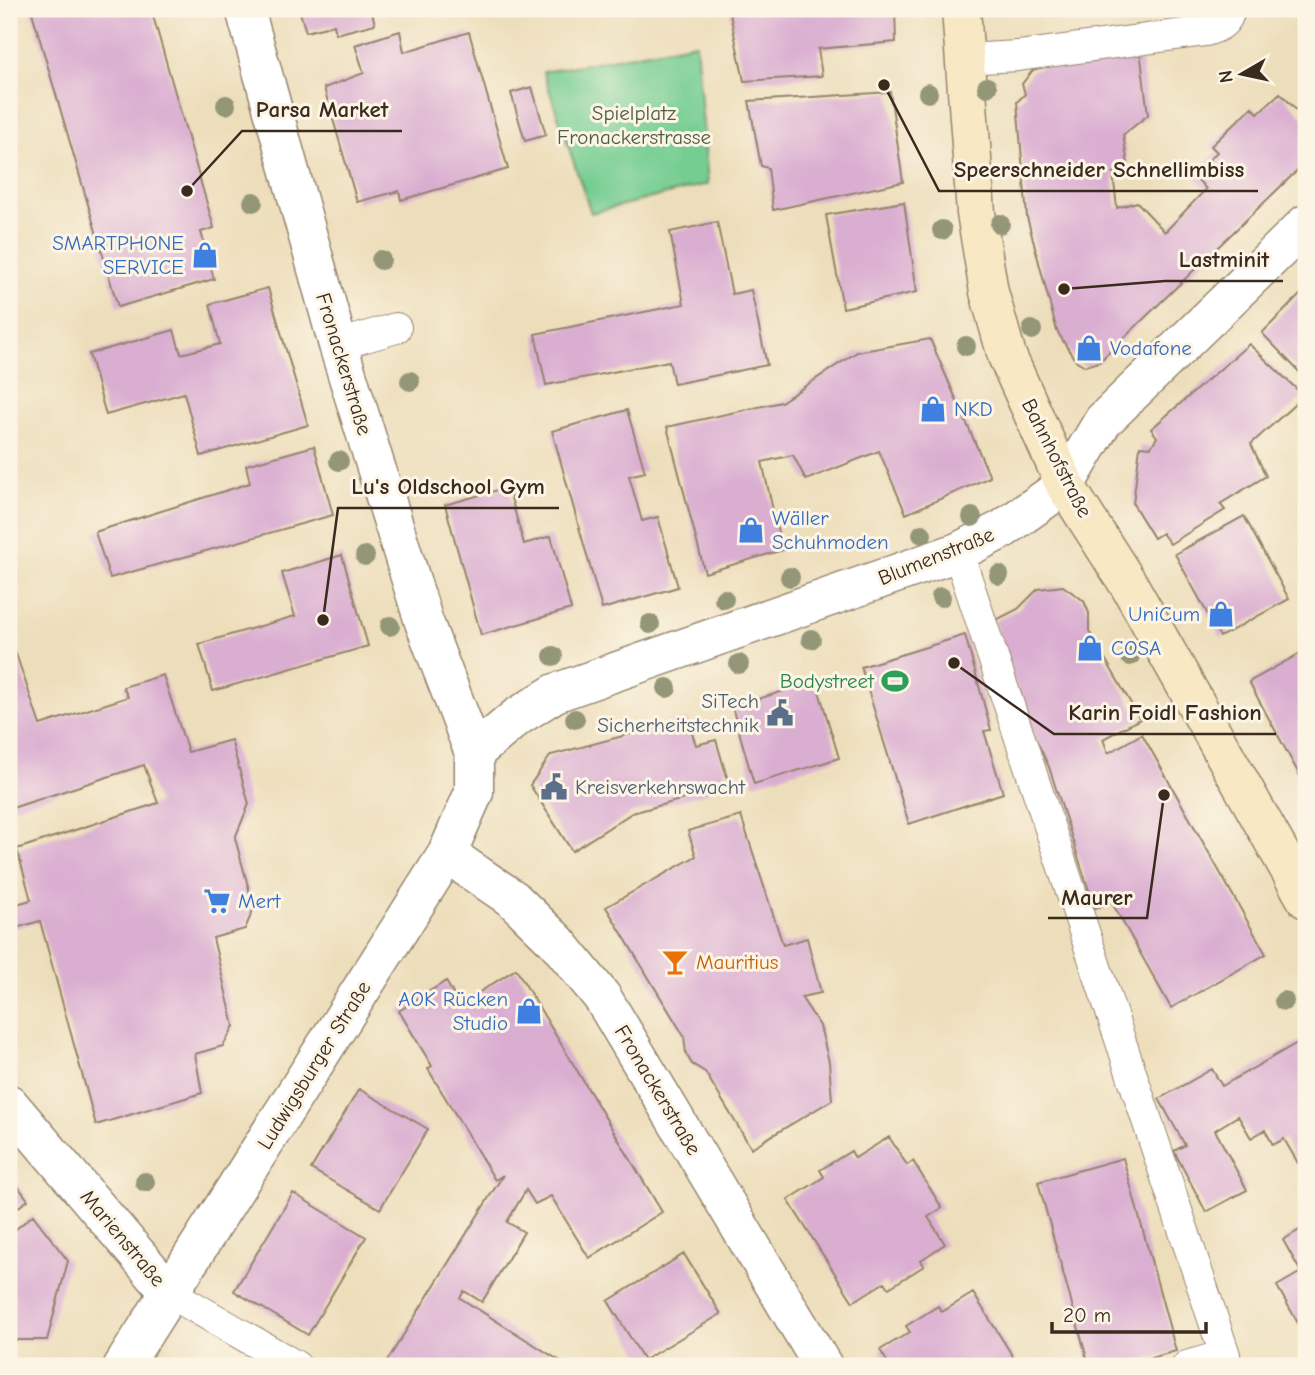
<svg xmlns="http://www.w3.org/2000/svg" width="1315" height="1375" font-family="'Comic Neue',sans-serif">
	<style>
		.green { fill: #75cd92; stroke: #587c58; stroke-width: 2 }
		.building { fill: #daaed1 }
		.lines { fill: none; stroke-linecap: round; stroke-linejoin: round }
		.lane-casing { stroke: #94846c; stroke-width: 32 }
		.street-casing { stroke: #94846c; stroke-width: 41 }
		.secondary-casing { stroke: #94846c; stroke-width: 41 }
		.lane { stroke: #fff; stroke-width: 30 }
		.street { stroke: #fff; stroke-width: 38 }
		.secondary { stroke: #f8e8c3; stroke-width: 38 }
		.tree { fill: #949678 }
		.labels { text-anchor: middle; stroke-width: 6; stroke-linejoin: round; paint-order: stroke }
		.park-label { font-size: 21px; fill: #4c5b41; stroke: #fcf5e5 }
		.shop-label { font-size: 21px; fill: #366cbe; stroke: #fcf5e5; text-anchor: start }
		.street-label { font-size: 21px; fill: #3b2a1e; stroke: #fcf5e5 }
		.leisure-label { font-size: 21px; fill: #27864d; stroke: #fcf5e5; text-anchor: end }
		.service-label { font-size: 21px; fill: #4e5e75; stroke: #fcf5e5; text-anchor: end }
		.food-label { font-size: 21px; fill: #c56008; stroke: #fcf5e5; text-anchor: start }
		.leader { fill: none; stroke: #3b2a1e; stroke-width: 2.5 }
		.callout-dot { fill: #3b2a1e; stroke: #fcf5e5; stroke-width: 2.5 }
		.callout-label { font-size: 23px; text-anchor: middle; font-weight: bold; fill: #3b2a1e; stroke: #fcf5e5; stroke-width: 6; stroke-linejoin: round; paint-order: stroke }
	</style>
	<rect width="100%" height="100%" fill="#fcf5e5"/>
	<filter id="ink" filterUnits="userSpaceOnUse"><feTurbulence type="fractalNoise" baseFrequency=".0143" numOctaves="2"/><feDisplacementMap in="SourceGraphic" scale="14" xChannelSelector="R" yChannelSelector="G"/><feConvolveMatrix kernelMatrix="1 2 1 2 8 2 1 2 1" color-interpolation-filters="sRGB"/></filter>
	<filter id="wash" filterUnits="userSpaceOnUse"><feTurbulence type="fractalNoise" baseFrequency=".00686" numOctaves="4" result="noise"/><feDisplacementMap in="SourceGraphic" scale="28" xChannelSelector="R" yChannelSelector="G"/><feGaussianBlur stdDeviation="1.57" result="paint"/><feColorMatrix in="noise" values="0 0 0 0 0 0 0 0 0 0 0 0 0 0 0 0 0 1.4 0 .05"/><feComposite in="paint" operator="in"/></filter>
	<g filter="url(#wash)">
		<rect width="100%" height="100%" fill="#eddebb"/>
		<path class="green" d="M696 43 708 184 591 213 543 72Z"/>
		<g id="blocks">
			<path class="building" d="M31 9H151L214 228 201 232 214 279 118 307Z
				M299 9H371L375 24 336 34 334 25 306 32Z
				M729 9H895L896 42 818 49 822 76 744 81Z
				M400 31 404 52 469 32 508 169 401 200 399 191 357 202 324 88 364 73 355 45Z
				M1140 50 1148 115 1123 135 1129 170 1113 173 1117 208 1137 202 1165 232 1206 189 1194 175 1217 152 1211 146 1252 107 1258 113 1280 93 1306 120V162L1099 362 1085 366 1075 360 1057 331 1027 217 1017 102 1025 94 1022 84 1033 70 1059 61Z
				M532 87 546 135 525 141 511 93Z
				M890 92 903 182 773 210 768 168 761 166 749 101Z
				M904 202 917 292 843 308 826 215Z
				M717 222 732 294 751 290 767 365 674 384 669 361 546 385 535 334 684 304 670 232Z
				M268 288 308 425 201 456 184 393 106 415 89 354 174 330 181 354 220 344 210 304Z
				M1306 289V379L1262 333Z
				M930 339 990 477 906 514 879 451 806 480 793 455 762 462 782 550 705 573 667 427 781 402 857 352Z
				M1249 344 1304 396 1251 444 1266 476 1220 504 1225 510 1170 544 1162 533 1154 538 1133 504 1140 446 1151 447 1157 437 1151 429Z
				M627 410 645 472 629 476 642 521 658 517 678 587 602 609 552 431Z
				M314 446 333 515 110 578 95 532 250 483 246 465Z
				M508 487 524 544 551 536 571 609 481 635 445 505Z
				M1244 516 1289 599 1220 637 1175 554Z
				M342 555 368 646 213 691 199 644 295 616 282 573Z
				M1063 586 1084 601 1089 613V631L1140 719 1103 739 1108 753 1142 734 1266 954 1171 1008 1111 901 1095 909 1049 767 1027 720 994 621 1018 609 1038 589Z
				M965 635 991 730 984 731 1003 793 909 824 861 667Z
				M12 642 40 725 128 697 123 687 163 675 188 752 231 740 249 804 235 838 254 908 245 929 213 938 234 1026 223 1046 195 1054 202 1093 96 1125 40 921 9 930V906L31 900 17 849 158 803 144 765 9 809V643Z
				M1306 650V787L1249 682Z
				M816 681 839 758 754 784 732 707Z
				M687 719 696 745 716 740 729 784 708 789 710 792 632 813 572 851 530 785 551 755Z
				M741 816 783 945 807 938 821 993 801 997 820 1026 829 1062 832 1100 751 1148 705 1072 692 1064 686 1054 684 1036 606 907 696 856 688 831Z
				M516 969 662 1212 589 1258 551 1196 535 1204 526 1190 507 1222 524 1232 482 1302 464 1291 460 1298 568 1366H384L503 1175 495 1180 428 1069 432 1066 399 1011 446 981 459 1005Z
				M1306 1038V1158L1298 1163 1284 1139 1273 1145 1265 1130 1251 1138 1238 1116 1215 1130 1247 1190 1206 1212 1174 1151 1185 1145 1159 1099 1212 1069 1222 1086Z
				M359 1089 428 1129 380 1209 311 1169Z
				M889 1137 907 1165 913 1161 942 1208 928 1217 945 1244 921 1260 924 1266 889 1288 885 1282 853 1302 788 1200 824 1177 820 1170 851 1151 855 1158Z
				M1123 1158 1176 1351 1122 1366H1089L1038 1182Z
				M9 1174 28 1200 9 1214Z
				M293 1193 366 1237 308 1335 234 1291Z
				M33 1215 68 1261 47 1340H9V1235Z
				M1306 1226V1337L1277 1286 1301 1272 1283 1240Z
				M684 1254 721 1314 644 1360 608 1301Z
				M973 1293 1019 1366H890L880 1350 910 1332 906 1326 938 1306 942 1312Z"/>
		</g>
	</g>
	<g filter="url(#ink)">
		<use href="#blocks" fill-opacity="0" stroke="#94846c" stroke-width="2"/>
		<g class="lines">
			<g class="lane-casing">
				<path id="lane" d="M964 59 1018 56 1206 31C1219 27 1228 23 1230 9
					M338 345 396 328
					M958 552 1225 1355 1187 1366
					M170 1293 296 1366"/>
			</g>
			<g class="street-casing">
				<path id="street" d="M474 753 517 717 555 693 958 552 1003 529 1065 485 1103 421 1306 224
					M447 854 513 899 557 942 602 997 823 1366
					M9 1104 170 1293
					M123 1366 447 854 474 792V753L424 622 338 345 245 9"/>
			</g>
			<g class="secondary-casing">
				<path id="secondary" d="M961 9 976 213 989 292 1007 356 1065 485 1129 585 1306 899"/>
			</g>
			<use href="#lane" class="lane"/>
			<use href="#street" class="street"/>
			<use href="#secondary" class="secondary"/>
		</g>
		<g class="tree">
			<circle cx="987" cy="87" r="10"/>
			<circle cx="928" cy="93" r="10"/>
			<circle cx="226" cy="105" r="10"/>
			<circle cx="253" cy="202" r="10"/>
			<circle cx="1000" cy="224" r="10"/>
			<circle cx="942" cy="230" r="10"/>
			<circle cx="381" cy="260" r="10"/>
			<circle cx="1032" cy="330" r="10"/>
			<circle cx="966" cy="346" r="10"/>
			<circle cx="410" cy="381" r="10"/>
			<circle cx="339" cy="461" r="10"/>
			<circle cx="972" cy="517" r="10"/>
			<circle cx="922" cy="534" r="10"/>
			<circle cx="365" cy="556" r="10"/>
			<circle cx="999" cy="575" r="10"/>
			<circle cx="790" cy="577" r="10"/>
			<circle cx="941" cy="597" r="10"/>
			<circle cx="724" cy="599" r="10"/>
			<circle cx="650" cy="624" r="10"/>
			<circle cx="390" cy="626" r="10"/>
			<circle cx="811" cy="639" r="10"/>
			<circle cx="553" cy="656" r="10"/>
			<circle cx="1130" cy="656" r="10"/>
			<circle cx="739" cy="664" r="10"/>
			<circle cx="667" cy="688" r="10"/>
			<circle cx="575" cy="719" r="10"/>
			<circle cx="1284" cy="1001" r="10"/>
			<circle cx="145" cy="1182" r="10"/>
		</g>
	</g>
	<defs>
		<g id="shop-bare" transform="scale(2.1)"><path d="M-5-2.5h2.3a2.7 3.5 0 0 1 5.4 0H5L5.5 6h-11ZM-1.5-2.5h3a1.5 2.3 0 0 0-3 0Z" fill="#3f7fe0" stroke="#fcf5e5" stroke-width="2.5" paint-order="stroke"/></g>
		<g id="stadium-bare" transform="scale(2.1)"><path d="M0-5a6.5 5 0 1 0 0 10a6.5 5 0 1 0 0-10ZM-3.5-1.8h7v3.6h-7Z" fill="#2e9e5b" stroke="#fcf5e5" stroke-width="2.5" paint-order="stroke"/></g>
		<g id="civic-bare" transform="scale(2.1)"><path d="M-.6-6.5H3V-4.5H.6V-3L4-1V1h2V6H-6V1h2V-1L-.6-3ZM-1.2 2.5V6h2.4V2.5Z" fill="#5c6f8a" stroke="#fcf5e5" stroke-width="2.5" paint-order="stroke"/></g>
		<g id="supermarket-bare" transform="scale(2.1)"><path d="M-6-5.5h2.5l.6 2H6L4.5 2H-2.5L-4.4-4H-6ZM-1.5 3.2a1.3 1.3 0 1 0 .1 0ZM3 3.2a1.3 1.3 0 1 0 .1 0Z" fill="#3f7fe0" stroke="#fcf5e5" stroke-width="2.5" paint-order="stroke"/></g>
		<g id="bar-bare" transform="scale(2.1)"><path d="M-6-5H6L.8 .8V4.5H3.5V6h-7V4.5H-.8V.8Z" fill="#e8710a" stroke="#fcf5e5" stroke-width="2.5" paint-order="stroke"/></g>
	</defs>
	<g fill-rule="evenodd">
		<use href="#shop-bare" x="205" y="255"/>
		<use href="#shop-bare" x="1089" y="348"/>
		<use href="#shop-bare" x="933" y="409"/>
		<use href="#shop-bare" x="751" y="530"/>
		<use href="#shop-bare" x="1221" y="614"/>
		<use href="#shop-bare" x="1090" y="648"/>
		<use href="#stadium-bare" x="895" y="681"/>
		<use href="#civic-bare" x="780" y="713"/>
		<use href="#civic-bare" x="554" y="787"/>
		<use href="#supermarket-bare" x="217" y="901"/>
		<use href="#bar-bare" x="675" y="962"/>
		<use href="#shop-bare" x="529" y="1011"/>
	</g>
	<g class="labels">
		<g class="park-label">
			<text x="634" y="120">Spielplatz<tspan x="634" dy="24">Fronackerstrasse</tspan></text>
		</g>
		<g class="shop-label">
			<text x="184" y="250" text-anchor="end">SMARTPHONE<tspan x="184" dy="24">SERVICE</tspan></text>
			<text x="1110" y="355">Vodafone</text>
			<text x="954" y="416">NKD</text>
			<text x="772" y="525">Wäller<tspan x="772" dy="24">Schuhmoden</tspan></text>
			<text x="1200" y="621" text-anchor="end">UniCum</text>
			<text x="1111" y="655">COSA</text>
			<text x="238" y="908">Mert</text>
			<text x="508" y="1006" text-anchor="end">AOK Rücken<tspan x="508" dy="24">Studio</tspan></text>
		</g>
		<g class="street-label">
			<text transform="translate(344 364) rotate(73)" y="7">Fronackerstraße</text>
			<text transform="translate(1057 458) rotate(63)" y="7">Bahnhofstraße</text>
			<text transform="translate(936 556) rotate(-22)" y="7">Blumenstraße</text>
			<text transform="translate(314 1065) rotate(-58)" y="7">Ludwigsburger Straße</text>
			<text transform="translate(658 1090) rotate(59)" y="7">Fronackerstraße</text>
			<text transform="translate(123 1238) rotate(50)" y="7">Marienstraße</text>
		</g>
		<g class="leisure-label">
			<text x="874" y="688">Bodystreet</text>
		</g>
		<g class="service-label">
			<text x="759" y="708">SiTech<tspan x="759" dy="24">Sicherheitstechnik</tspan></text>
			<text x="575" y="794" text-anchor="start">Kreisverkehrswacht</text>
		</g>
		<g class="food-label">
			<text x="696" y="969">Mauritius</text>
		</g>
	</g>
	<path class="leader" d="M187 191L242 131H402M884 85L939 191H1258M1064 289L1165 281H1283M323 620L338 508H559M954 663L1054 734H1276M1164 795L1147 918H1048"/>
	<g class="callout-dot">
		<circle cx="187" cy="191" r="7"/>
		<circle cx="884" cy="85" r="7"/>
		<circle cx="1064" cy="289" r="7"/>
		<circle cx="323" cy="620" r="7"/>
		<circle cx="954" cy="663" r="7"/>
		<circle cx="1164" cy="795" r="7"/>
	</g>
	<g class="callout-label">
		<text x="322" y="117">Parsa Market</text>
		<text x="1099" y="177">Speerschneider Schnellimbiss</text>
		<text x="1224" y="267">Lastminit</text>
		<text x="448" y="494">Lu's Oldschool Gym</text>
		<text x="1165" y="720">Karin Foidl Fashion</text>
		<text x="1097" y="905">Maurer</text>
	</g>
	<rect width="1315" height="1375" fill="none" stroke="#fcf5e5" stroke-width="35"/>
	<g transform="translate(1242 74) rotate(261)" stroke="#fcf5e5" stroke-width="5" paint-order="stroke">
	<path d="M0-5L12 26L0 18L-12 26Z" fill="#3b2a1e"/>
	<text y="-10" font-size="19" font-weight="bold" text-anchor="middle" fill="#3b2a1e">N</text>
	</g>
	<path d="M1052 1322v10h154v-10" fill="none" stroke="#3b2a1e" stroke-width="3.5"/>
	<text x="1063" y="1322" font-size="21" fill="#3b2a1e" stroke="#fcf5e5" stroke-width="5" paint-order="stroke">20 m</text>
</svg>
